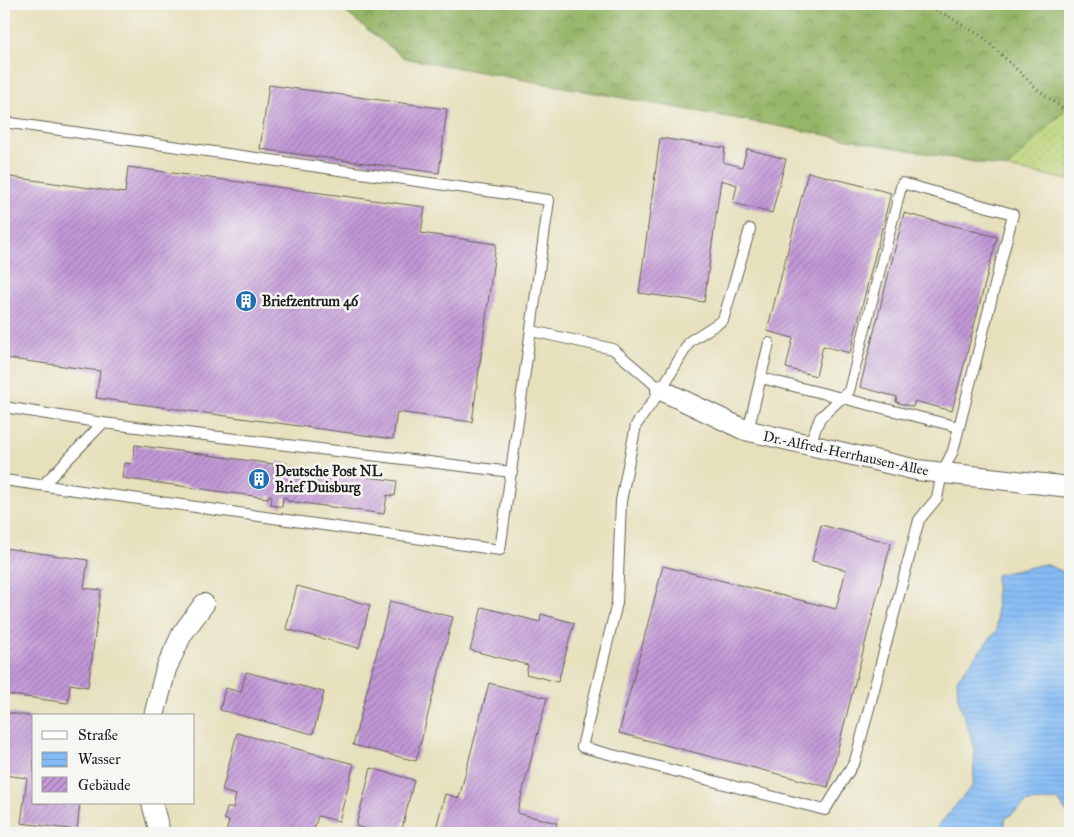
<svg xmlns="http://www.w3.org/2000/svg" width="1074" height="837" font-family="'IM FELL Great Primer',serif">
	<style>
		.grass { fill: url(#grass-dots); stroke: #6c784a }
		.forest { fill: url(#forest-crowns); stroke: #586842 }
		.water { fill: url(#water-rules); stroke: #506c88 }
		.building { fill: url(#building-hatch) }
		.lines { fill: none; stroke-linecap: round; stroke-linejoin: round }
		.service-casing { stroke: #636154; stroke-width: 12 }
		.minor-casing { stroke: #636154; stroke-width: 22 }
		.path { stroke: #636154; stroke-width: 3; stroke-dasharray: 1 4; stroke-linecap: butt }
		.service { stroke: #fff; stroke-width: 10 }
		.minor { stroke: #fff; stroke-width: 20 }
		.labels { text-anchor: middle; stroke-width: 5; stroke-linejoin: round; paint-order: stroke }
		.poi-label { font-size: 14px; font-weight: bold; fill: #1c1c1c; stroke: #f6f6f2; text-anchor: start }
		.street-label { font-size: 14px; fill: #1c1c1c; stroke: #f6f6f2 }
	</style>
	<defs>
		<pattern id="grass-dots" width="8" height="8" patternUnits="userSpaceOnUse" patternTransform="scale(1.25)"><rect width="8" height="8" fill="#bcd378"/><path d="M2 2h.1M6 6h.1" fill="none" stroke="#a1b567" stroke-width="1.8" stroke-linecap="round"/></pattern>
		<pattern id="forest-crowns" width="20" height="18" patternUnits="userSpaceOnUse" patternTransform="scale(1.25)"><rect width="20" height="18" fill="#95b568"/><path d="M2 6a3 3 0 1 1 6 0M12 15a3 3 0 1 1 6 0" fill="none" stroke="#799255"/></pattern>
		<pattern id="water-rules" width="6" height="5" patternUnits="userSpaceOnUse" patternTransform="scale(1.25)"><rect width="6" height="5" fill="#85bcf5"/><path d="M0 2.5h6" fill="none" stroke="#72a1d1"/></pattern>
		<pattern id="building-hatch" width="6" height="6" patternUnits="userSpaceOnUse" patternTransform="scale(1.25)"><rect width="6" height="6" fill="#c298d7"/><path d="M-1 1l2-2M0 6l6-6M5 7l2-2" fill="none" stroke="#9d7bae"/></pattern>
	</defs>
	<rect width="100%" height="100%" fill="#f6f6f2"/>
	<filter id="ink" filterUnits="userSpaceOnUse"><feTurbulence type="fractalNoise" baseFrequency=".02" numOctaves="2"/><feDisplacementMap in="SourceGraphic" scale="10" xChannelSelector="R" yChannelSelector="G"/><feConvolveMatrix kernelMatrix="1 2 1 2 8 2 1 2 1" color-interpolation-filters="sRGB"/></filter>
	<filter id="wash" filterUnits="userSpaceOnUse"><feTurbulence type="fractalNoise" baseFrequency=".0096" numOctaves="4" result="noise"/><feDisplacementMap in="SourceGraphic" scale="20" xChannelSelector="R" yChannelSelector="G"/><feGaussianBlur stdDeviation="1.12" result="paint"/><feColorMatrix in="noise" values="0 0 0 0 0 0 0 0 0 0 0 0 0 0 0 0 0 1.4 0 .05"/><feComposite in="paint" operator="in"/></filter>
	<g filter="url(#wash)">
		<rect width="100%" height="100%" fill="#e6e0bc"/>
		<path class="grass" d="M1070 105V180L1007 168Z"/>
		<path class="forest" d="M335 4H1070V105L1007 168 404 58Z"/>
		<path class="water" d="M1045 564 1070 575V817L1058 800 1028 802 1005 819 1004 833H932L973 785 975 749 958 698 957 679 997 630 996 575Z"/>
		<g id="blocks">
			<path class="building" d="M269 85 447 109 439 173 260 149Z
				M660 138 725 148 723 162 742 167 747 149 786 159 772 213 733 203 737 185 721 180 704 302 639 293Z
				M128 167 425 207 421 233 496 244 472 422 397 412 393 439 96 398 100 371 4 358V176L125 193Z
				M808 172 891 193 850 353 823 346 816 376 786 368 793 338 767 331Z
				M904 213 997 237 952 411 915 401 913 407 896 402 897 397 860 387Z
				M135 445 273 464V467L277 468 278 462 287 463 286 469 291 470V466L397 481 395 496 387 495 384 514 287 501V498L283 497 282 507 271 505 272 496 269 495 268 498 122 478 124 463 132 464Z
				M821 525 891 543 828 787 619 733 663 566 836 609 846 570 812 561Z
				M4 548 88 560 84 588 101 590 88 687 70 684 68 703 4 694Z
				M297 586 370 605 359 648 286 629Z
				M390 601 453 617 416 761 353 745Z
				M482 607 540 622 541 614 574 623 558 682 526 674 528 665 470 650Z
				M246 672 324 692 313 734 220 710 225 688 241 692Z
				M489 683 547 698 517 813 557 823 555 833H435L445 794 459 798Z
				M4 712 34 717V803H80L77 830 21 823 27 778 4 775Z
				M237 733 354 764 339 821 318 816 313 833H226L229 821 224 819 227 808H233L236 795 222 791Z
				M371 768 414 780 401 833H369L370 830 356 826Z"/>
		</g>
	</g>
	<g filter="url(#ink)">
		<use href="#blocks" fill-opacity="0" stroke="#636154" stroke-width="1"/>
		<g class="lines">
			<g class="service-casing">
				<path id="service" d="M4 122 549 200 500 550 4 480
					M750 229 723 320 690 341 661 390 636 425 621 501 617 603 582 747 825 810 855 761 919 520 937 498 942 473 953 451 1013 214 902 183 849 391 820 418 809 445
					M532 331 613 349 661 390
					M761 378 959 427
					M4 407 103 423
					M748 431 769 343
					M43 485 103 423 512 472"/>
			</g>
			<g class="minor-casing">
				<path id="minor" d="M661 390 745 430 917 470 1070 487
					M154 716 166 669 182 634 204 604
					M152 803 160 833"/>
			</g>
			<path class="path" d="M922 4 948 16 983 37 1038 90 1070 114"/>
			<use href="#service" class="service"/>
			<use href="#minor" class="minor"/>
		</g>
	</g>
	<defs>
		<g id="building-disc" transform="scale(1.125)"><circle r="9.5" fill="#1f6fb2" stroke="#f6f6f2"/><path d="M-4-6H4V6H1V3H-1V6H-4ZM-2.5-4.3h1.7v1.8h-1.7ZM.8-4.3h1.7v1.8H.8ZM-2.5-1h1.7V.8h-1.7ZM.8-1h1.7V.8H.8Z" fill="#fff"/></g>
	</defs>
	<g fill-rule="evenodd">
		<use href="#building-disc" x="246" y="301"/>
		<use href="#building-disc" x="259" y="479"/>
	</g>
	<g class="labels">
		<g class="poi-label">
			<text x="262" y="306">Briefzentrum 46</text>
			<text x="275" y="476">Deutsche Post NL<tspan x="275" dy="16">Brief Duisburg</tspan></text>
		</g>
		<g class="street-label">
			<text transform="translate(846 453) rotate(12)" y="5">Dr.-Alfred-Herrhausen-Allee</text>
		</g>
	</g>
	<rect width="1074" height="837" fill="none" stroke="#f6f6f2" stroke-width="20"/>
	<rect x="32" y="714" width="162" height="90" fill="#f6f6f2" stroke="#9f9f9c"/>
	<rect x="42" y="731" width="25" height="8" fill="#ffffff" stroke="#9f9f9c"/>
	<text x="78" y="740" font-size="15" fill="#1c1c1c">Straße</text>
	<rect x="42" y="752" width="25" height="15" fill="url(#water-rules)" stroke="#9f9f9c"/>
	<text x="78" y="764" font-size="15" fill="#1c1c1c">Wasser</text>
	<rect x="42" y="777" width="25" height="15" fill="url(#building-hatch)" stroke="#9f9f9c"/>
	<text x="78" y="790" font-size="15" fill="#1c1c1c">Gebäude</text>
</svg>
